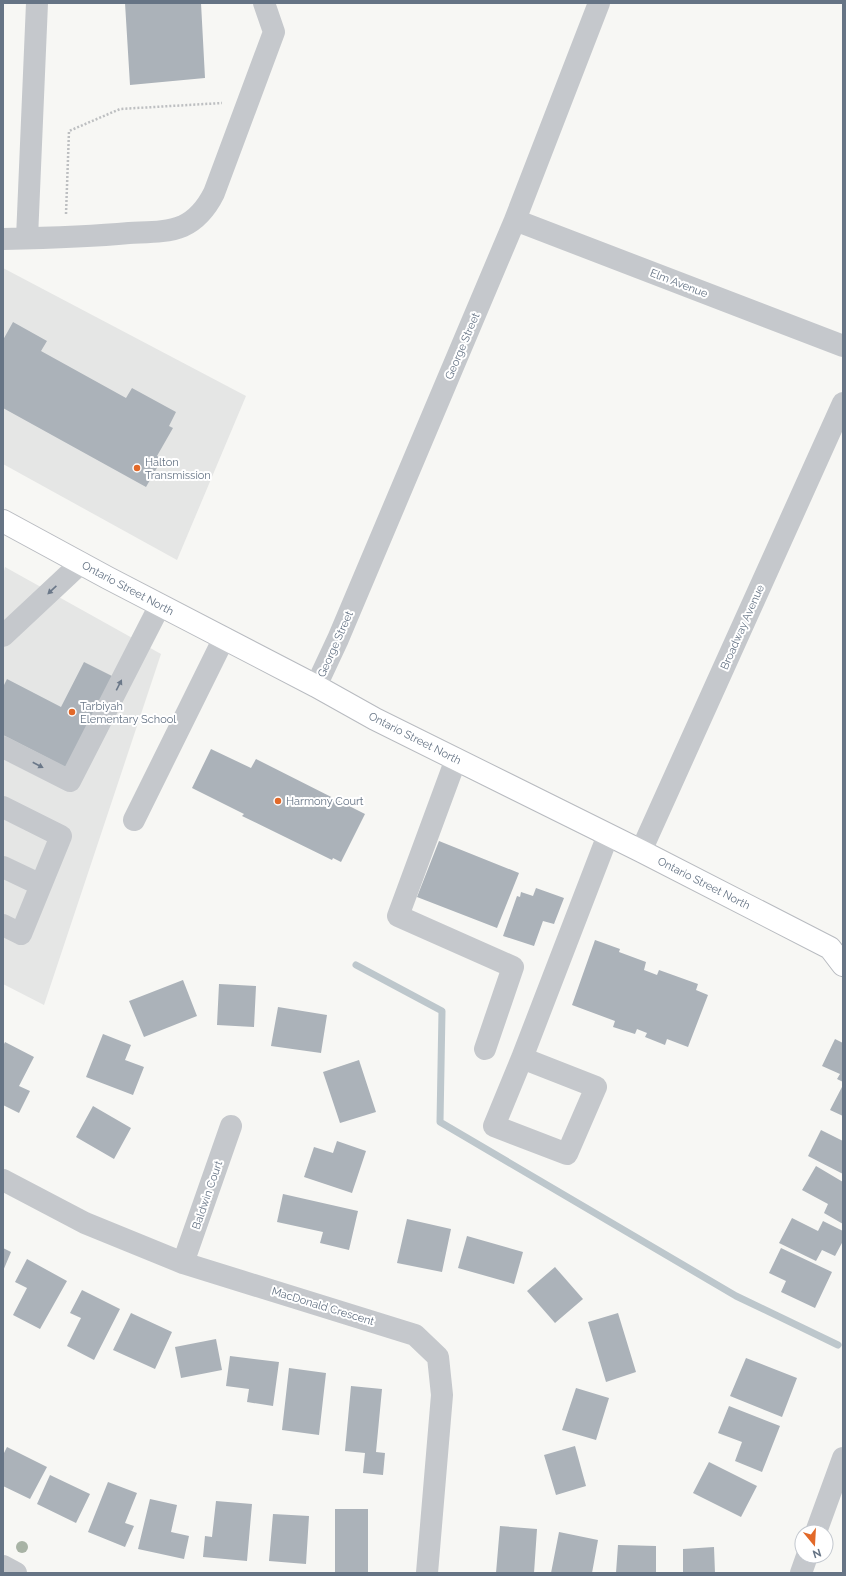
<svg xmlns="http://www.w3.org/2000/svg" width="846" height="1576" font-family="Raleway,sans-serif">
	<style>
		.built { fill: #e5e6e5 }
		.lines { fill: none; stroke-linecap: round; stroke-linejoin: round }
		.stream { stroke: #bdc7cc; stroke-width: 7 }
		.building { fill: #abb2b9 }
		.major-casing { stroke: #b8bbc0; stroke-width: 24 }
		.path { stroke: #bdbfc1; stroke-width: 2.5; stroke-dasharray: 2 2; stroke-linecap: butt }
		.minor { stroke: #c5c8cc; stroke-width: 22 }
		.major { stroke: #fff; stroke-width: 22 }
		.tree { fill: #a8b3a5 }
		.oneway { fill: #6b7889 }
		.poi-dot { fill: #e26929; stroke: #fff; stroke-width: 1.5 }
		.labels { text-anchor: middle; stroke-width: 4; stroke-linejoin: round; paint-order: stroke }
		.street-label { font-size: 11px; fill: #667485; stroke: #fff }
		.poi-label { font-size: 11px; fill: #667485; stroke: #fff; text-anchor: start }
	</style>
	<rect width="100%" height="100%" fill="#f7f7f4"/>
	<path class="built" d="M3 268 246 396 177 560 3 464Z
		M5 567 161 654 44 1005 3 984V575Z"/>
	<g class="lines">
		<path class="stream" d="M356 965 442 1011 440 1122 736 1296 838 1345"/>
	</g>
	<path class="building" d="M125 3H201L205 78 130 85Z
		M13 322 47 341 41 351 126 398 132 388 176 412 169 426 173 428 157 456 162 459 146 487 3 408V340Z
		M84 662 116 678 69 769 3 735V687L7 679 61 707Z
		M211 749 251 768 256 759 365 814 341 862 333 858 332 860 242 816 244 814 192 788Z
		M439 841 519 873 497 928 417 897Z
		M536 888 564 898 554 924 543 921 534 946 503 936 517 896 520 897 521 892 533 896Z
		M595 940 620 949 619 952 646 962 644 970 657 975 659 970 698 984 696 990 708 995 688 1047 667 1039 665 1045 645 1037 647 1033 637 1029 635 1034 613 1027 615 1021 572 1005Z
		M183 980 197 1016 144 1037 129 1001Z
		M219 984 256 986 254 1027 217 1025Z
		M278 1007 327 1015 321 1053 271 1046Z
		M103 1034 131 1045 125 1060 144 1067 133 1095 86 1077Z
		M835 1039 843 1043V1082L837 1079 840 1074 822 1066Z
		M5 1042 34 1057 19 1086 30 1091 19 1113 3 1105V1046Z
		M359 1060 376 1112 340 1123 323 1072Z
		M843 1085V1116L830 1110Z
		M93 1106 131 1128 114 1159 76 1137Z
		M821 1130 843 1141V1174L808 1156Z
		M337 1141 366 1151 352 1193 304 1177 314 1147 333 1153Z
		M816 1166 843 1182V1224L824 1213 828 1204 802 1190Z
		M283 1194 358 1211 349 1250 320 1243 323 1232 277 1222Z
		M792 1218 818 1231 823 1221 843 1231V1241L835 1256 822 1250 816 1261 779 1243Z
		M407 1219 451 1229 442 1272 397 1263Z
		M467 1236 523 1252 514 1284 458 1268Z
		M3 1248 11 1252 3 1271Z
		M781 1248 832 1272 815 1308 781 1292 786 1281 769 1273Z
		M27 1259 67 1281 40 1329 13 1315 27 1288 15 1282Z
		M555 1267 583 1299 555 1323 527 1291Z
		M82 1290 120 1309 94 1360 67 1346 81 1318 70 1313Z
		M131 1313 172 1332 155 1369 113 1350Z
		M618 1313 636 1372 606 1382 588 1322Z
		M216 1339 222 1370 181 1378 175 1347Z
		M230 1356 279 1362 273 1406 247 1402 249 1389 226 1386Z
		M746 1358 797 1378 782 1417 730 1396Z
		M289 1368 326 1373 319 1435 282 1430Z
		M351 1386 382 1389 376 1452 385 1453 383 1475 363 1473 365 1453 345 1451Z
		M576 1388 609 1398 596 1440 562 1430Z
		M729 1406 780 1426 762 1472 735 1461 742 1442 718 1433Z
		M575 1446 586 1486 556 1495 544 1455Z
		M7 1447 47 1467 30 1499 3 1486V1455Z
		M709 1462 757 1486 741 1517 693 1493Z
		M50 1475 90 1494 76 1523 37 1504Z
		M108 1482 137 1493 125 1523 134 1526 125 1547 88 1532Z
		M150 1499 177 1505 171 1532 189 1536 184 1559 138 1549Z
		M216 1501 252 1504 247 1561 203 1557 205 1536 212 1537Z
		M335 1509H368V1573H335Z
		M273 1514 309 1516 306 1564 269 1561Z
		M500 1526 537 1529 534 1573H496Z
		M559 1532 598 1540 592 1573H551Z
		M618 1545 656 1546V1573H616Z
		M714 1547 715 1573H683V1549Z"/>
	<g class="lines">
		<g class="major-casing">
			<path id="major" d="M3 521 108 578 316 686 375 719 641 851 830 948 843 965"/>
		</g>
		<path class="path" d="M66 214 69 131 120 109 222 103"/>
		<path class="minor" d="M515 220 843 346
			M27 238 37 3
			M3 239C45 238 87 237 129 233 147 232 166 233 183 226 198 219 207 207 214 193L274 32 264 3
			M3 636 81 563
			M316 686 338 639 515 220 599 3
			M3 747 70 781 160 605
			M456 759 398 916 513 967 485 1049
			M3 807 61 836 21 934 3 925
			M134 820 224 638
			M641 851 843 403
			M3 867 41 885
			M522 1058 596 1087 567 1154 494 1126 522 1058 608 835
			M3 1180 85 1223 183 1263 415 1335 438 1357 442 1395 427 1573
			M183 1263 231 1126
			M816 1532 843 1458
			M3 1566 16 1573
			M801 1573 807 1556"/>
		<use href="#major" class="major"/>
	</g>
	<circle class="tree" cx="22" cy="1547" r="6"/>
	<defs><path id="oneway-solid" d="M-6-.8H1V-3.2L6.5 0L1 3.2V.8H-6Z"/></defs>
	<g class="oneway">
		<use href="#oneway-solid" transform="translate(52 590) rotate(137)"/>
		<use href="#oneway-solid" transform="translate(119 685) rotate(-63)"/>
		<use href="#oneway-solid" transform="translate(38 765) rotate(28)"/>
	</g>
	<g class="poi-dot">
		<circle cx="137" cy="468" r="4"/>
		<circle cx="72" cy="712" r="4"/>
		<circle cx="278" cy="801" r="4"/>
	</g>
	<g class="labels">
		<g class="street-label">
			<text transform="translate(679 283) rotate(21)" y="4">Elm Avenue</text>
			<text transform="translate(462 346) rotate(-67)" y="4">George Street</text>
			<text transform="translate(128 588) rotate(28)" y="4">Ontario Street North</text>
			<text transform="translate(742 627) rotate(-66)" y="4">Broadway Avenue</text>
			<text transform="translate(335 644) rotate(-66)" y="4">George Street</text>
			<text transform="translate(415 738) rotate(27)" y="4">Ontario Street North</text>
			<text transform="translate(704 883) rotate(27)" y="4">Ontario Street North</text>
			<text transform="translate(207 1195) rotate(-71)" y="4">Baldwin Court</text>
			<text transform="translate(323 1306) rotate(17)" y="4">MacDonald Crescent</text>
		</g>
		<g class="poi-label">
			<text x="145" y="466">Halton<tspan x="145" dy="13">Transmission</tspan></text>
			<text x="80" y="710">Tarbiyah<tspan x="80" dy="13">Elementary School</tspan></text>
			<text x="286" y="805">Harmony Court</text>
		</g>
	</g>
	<rect width="846" height="1576" fill="none" stroke="#667485" stroke-width="8"/>
	<g transform="translate(814 1544) rotate(162)"><circle r="19" fill="#ffffff" stroke="#c2c7ce"/>
	<path d="M0-3L7 15L0 10L-7 15Z" fill="#e26929"/>
	<text y="-6" font-size="11" font-weight="bold" text-anchor="middle" fill="#667485">N</text>
	</g>
</svg>
